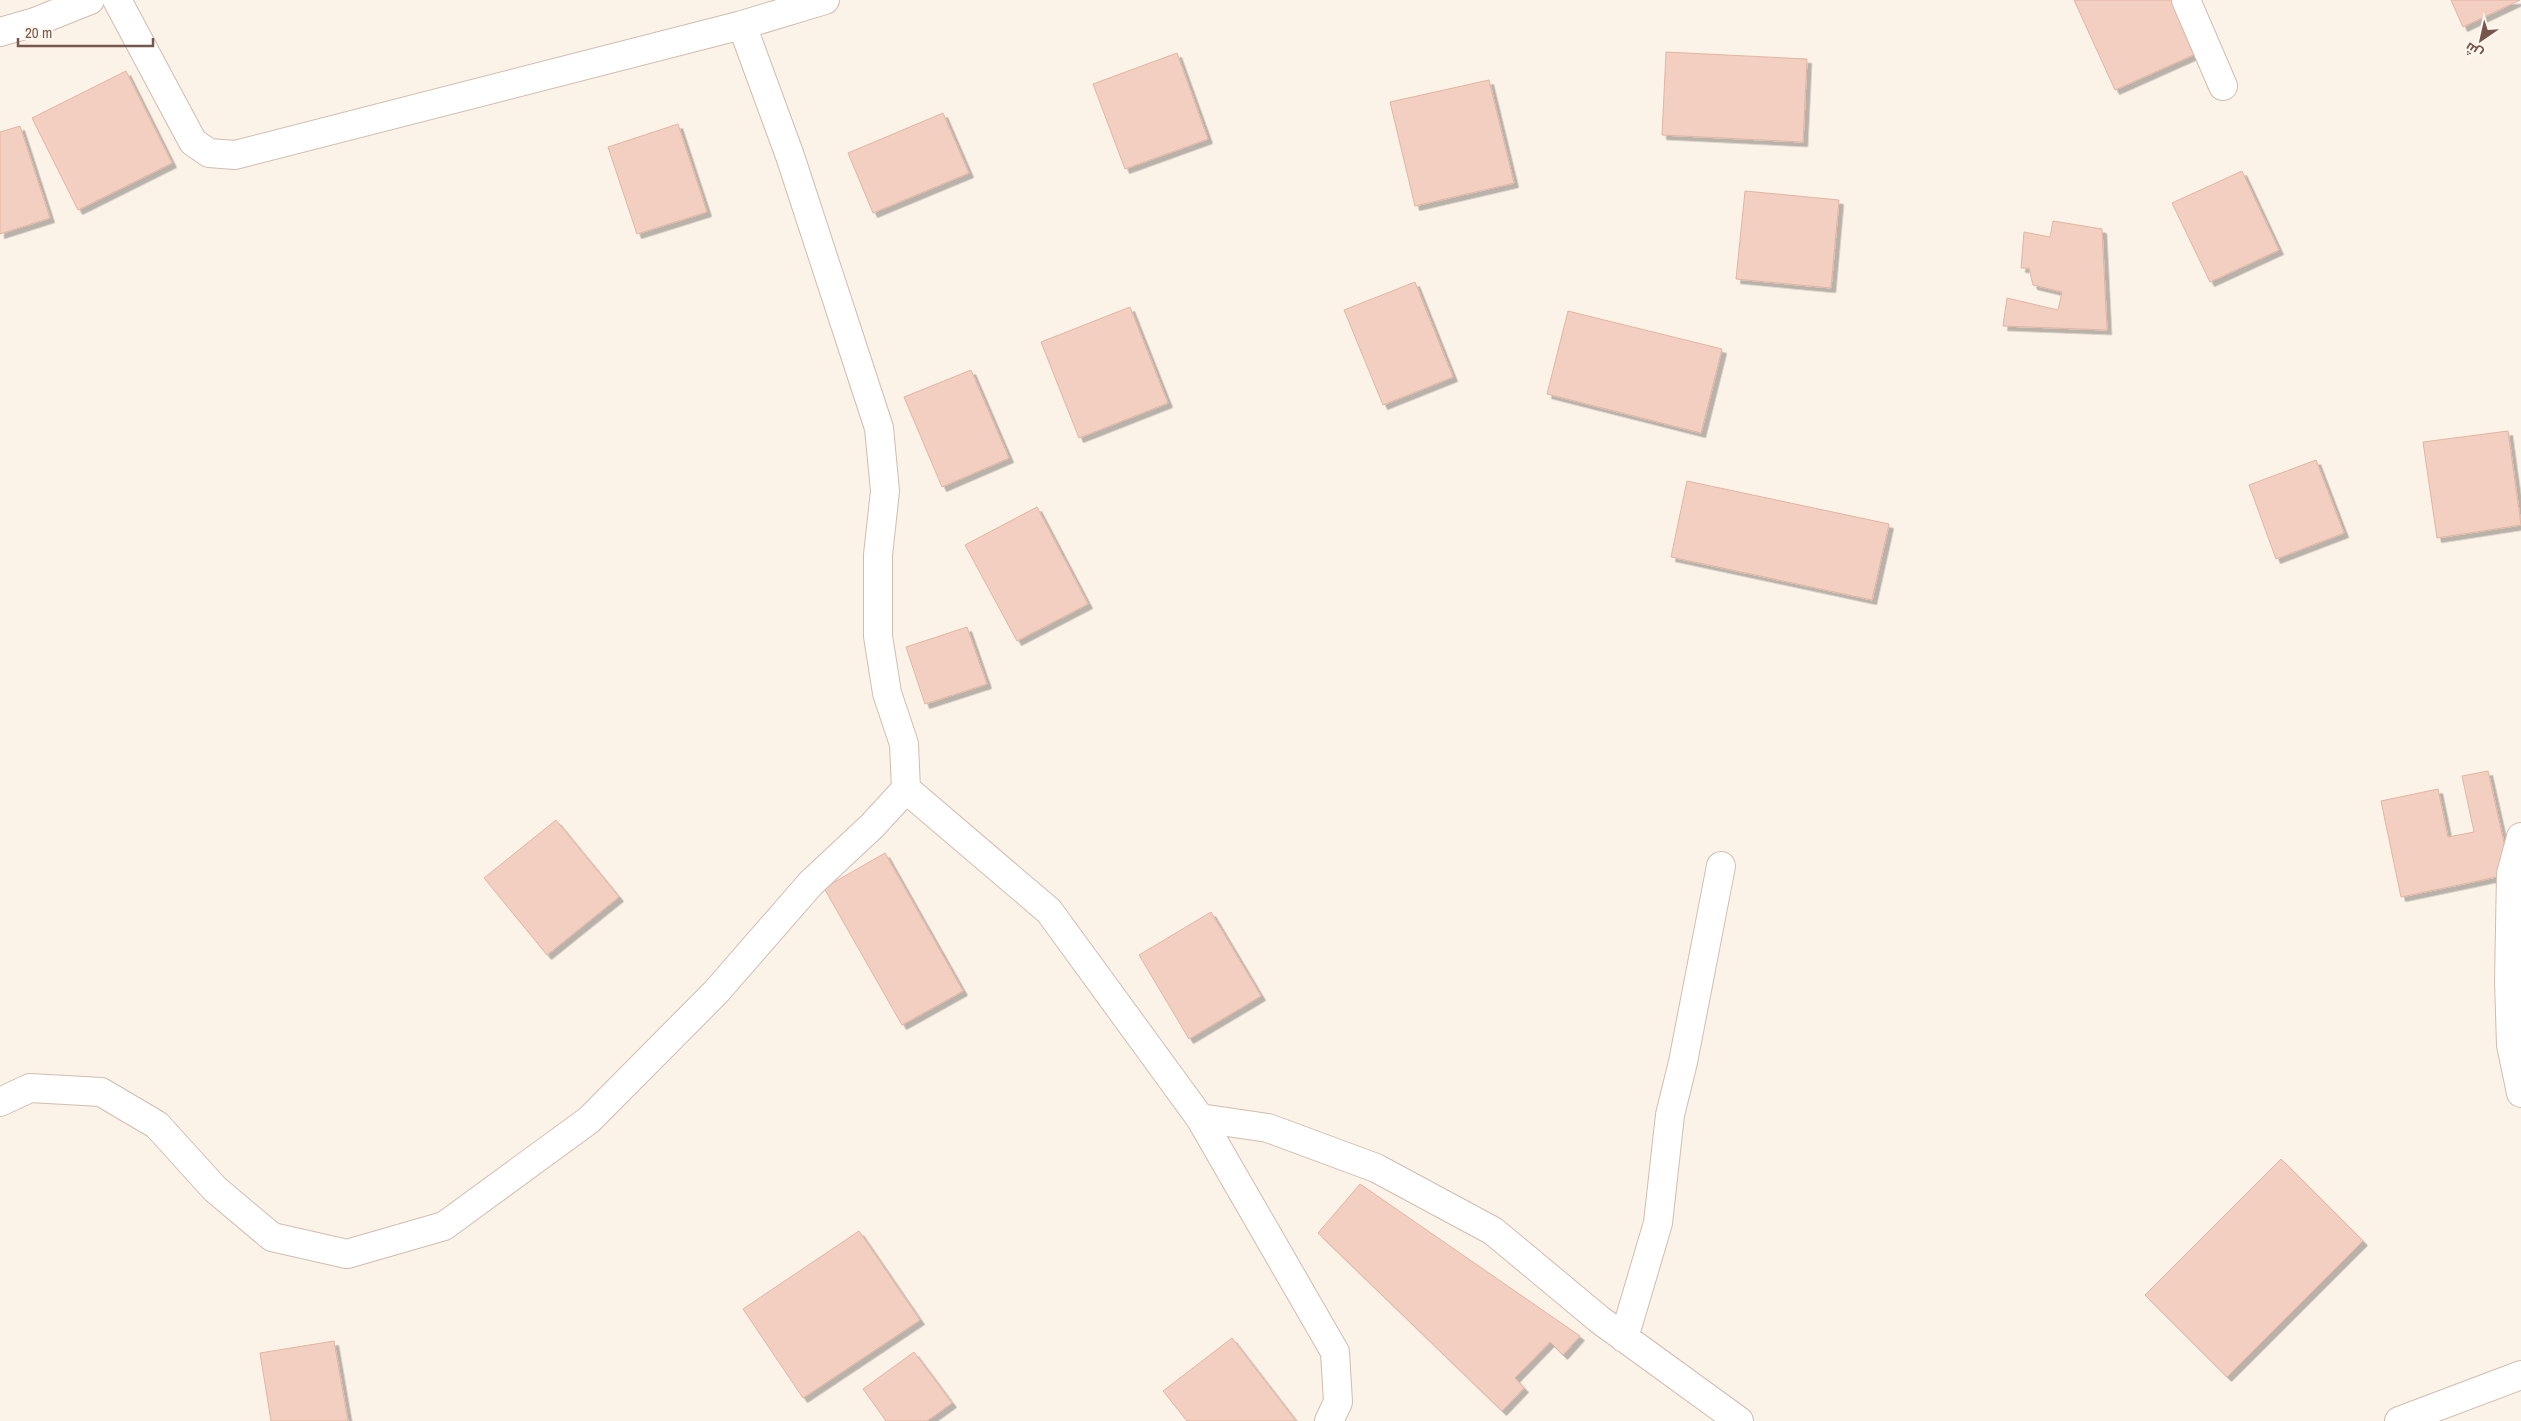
<svg xmlns="http://www.w3.org/2000/svg" width="2521" height="1421" font-family="'Archivo Narrow',Cairo,sans-serif">
	<style>
		.building { fill: #f2cfc0; stroke: #e4b4a0; filter: url(#shadow) }
		.lines { fill: none; stroke-linecap: round; stroke-linejoin: round }
		.minor-casing { stroke: #d1bcb0; stroke-width: 30 }
		.minor { stroke: #fff; stroke-width: 28 }
	</style>
	<defs>
		<filter id="shadow"><feDropShadow dx="4.5" dy="4.5" stdDeviation="0" flood-color="#0004"/></filter>
	</defs>
	<rect width="100%" height="100%" fill="#fcf3e8"/>
	<path class="building" d="M2074 0H2176L2200 52 2115 90Z
		M2451 0H2520L2463 27Z
		M1666 52 1807 59 1803 142 1662 135Z
		M1177 53 1208 139 1125 169 1093 84Z
		M126 71 172 163 78 210 32 118Z
		M1489 80 1514 183 1415 206 1390 102Z
		M943 113 969 173 873 213 848 153Z
		M678 124 707 212 637 234 608 147Z
		M20 126 50 218 0 234V132Z
		M2242 171 2279 250 2210 282 2172 203Z
		M1745 191 1839 200 1831 288 1736 279Z
		M2053 221 2102 229 2107 330 2003 326 2007 298 2058 310 2062 292 2033 285 2029 268H2021L2024 232 2050 237Z
		M1415 282 1453 377 1383 405 1344 310Z
		M1130 307 1168 403 1079 438 1041 342Z
		M1568 311 1722 349 1701 433 1547 394Z
		M971 370 1009 458 942 487 904 397Z
		M2508 431 2521 525 2437 538 2423 442Z
		M2316 460 2344 533 2276 559 2249 485Z
		M1687 481 1889 524 1872 600 1671 557Z
		M1037 507 1088 604 1017 641 965 545Z
		M967 627 987 684 925 704 906 647Z
		M2488 771 2511 874 2401 897 2381 801 2438 789 2448 837 2474 832 2462 776Z
		M556 820 619 897 547 955 484 878Z
		M885 853 963 991 902 1025 824 888Z
		M1211 912 1261 996 1189 1039 1139 955Z
		M2281 1159 2363 1241 2227 1377 2145 1295Z
		M1360 1184 1580 1336 1563 1355 1550 1342 1515 1378 1524 1388 1502 1411 1318 1233Z
		M859 1231 920 1320 803 1398 743 1309Z
		M1232 1338 1296 1421H1187L1163 1391Z
		M334 1341 348 1421H271L260 1353Z
		M914 1352 952 1403 927 1421H886L863 1389Z"/>
	<g class="lines">
		<g class="minor-casing">
			<path id="minor" d="M117 0 193 142 209 153 235 155 742 25
				M2186 0 2223 86
				M0 32 35 22 90 0
				M906 789 1049 911 1200 1118 1268 1128 1376 1168 1493 1231 1600 1320 1739 1421
				M2521 837 2511 874 2509 981 2511 1045 2521 1093
				M0 1102 30 1088 101 1092 157 1125 215 1189 272 1237 347 1254 444 1226 589 1120 716 992 811 883 872 826 906 789 904 744 887 693 878 636V555L885 491 879 428 790 156 742 25 825 0
				M1200 1118 1335 1352 1338 1402 1329 1421
				M1624 1338 1658 1223 1670 1115 1683 1062 1721 866
				M2399 1421 2521 1375"/>
		</g>
		<use href="#minor" class="minor"/>
	</g>
	<g transform="translate(2481 40) rotate(214)" stroke="#fff7ef" stroke-width="4" paint-order="stroke">
	<path d="M0-4L9 19L0 12L-9 19Z" fill="#77574c"/>
	<text y="-8" font-size="14" font-weight="bold" text-anchor="middle" fill="#77574c">ش</text>
	</g>
	<path d="M18 38v8h135v-8" fill="none" stroke="#77574c" stroke-width="2.5"/>
	<text x="25" y="38" font-size="15" fill="#77574c" stroke="#fff7ef" stroke-width="4" paint-order="stroke">20 m</text>
</svg>
